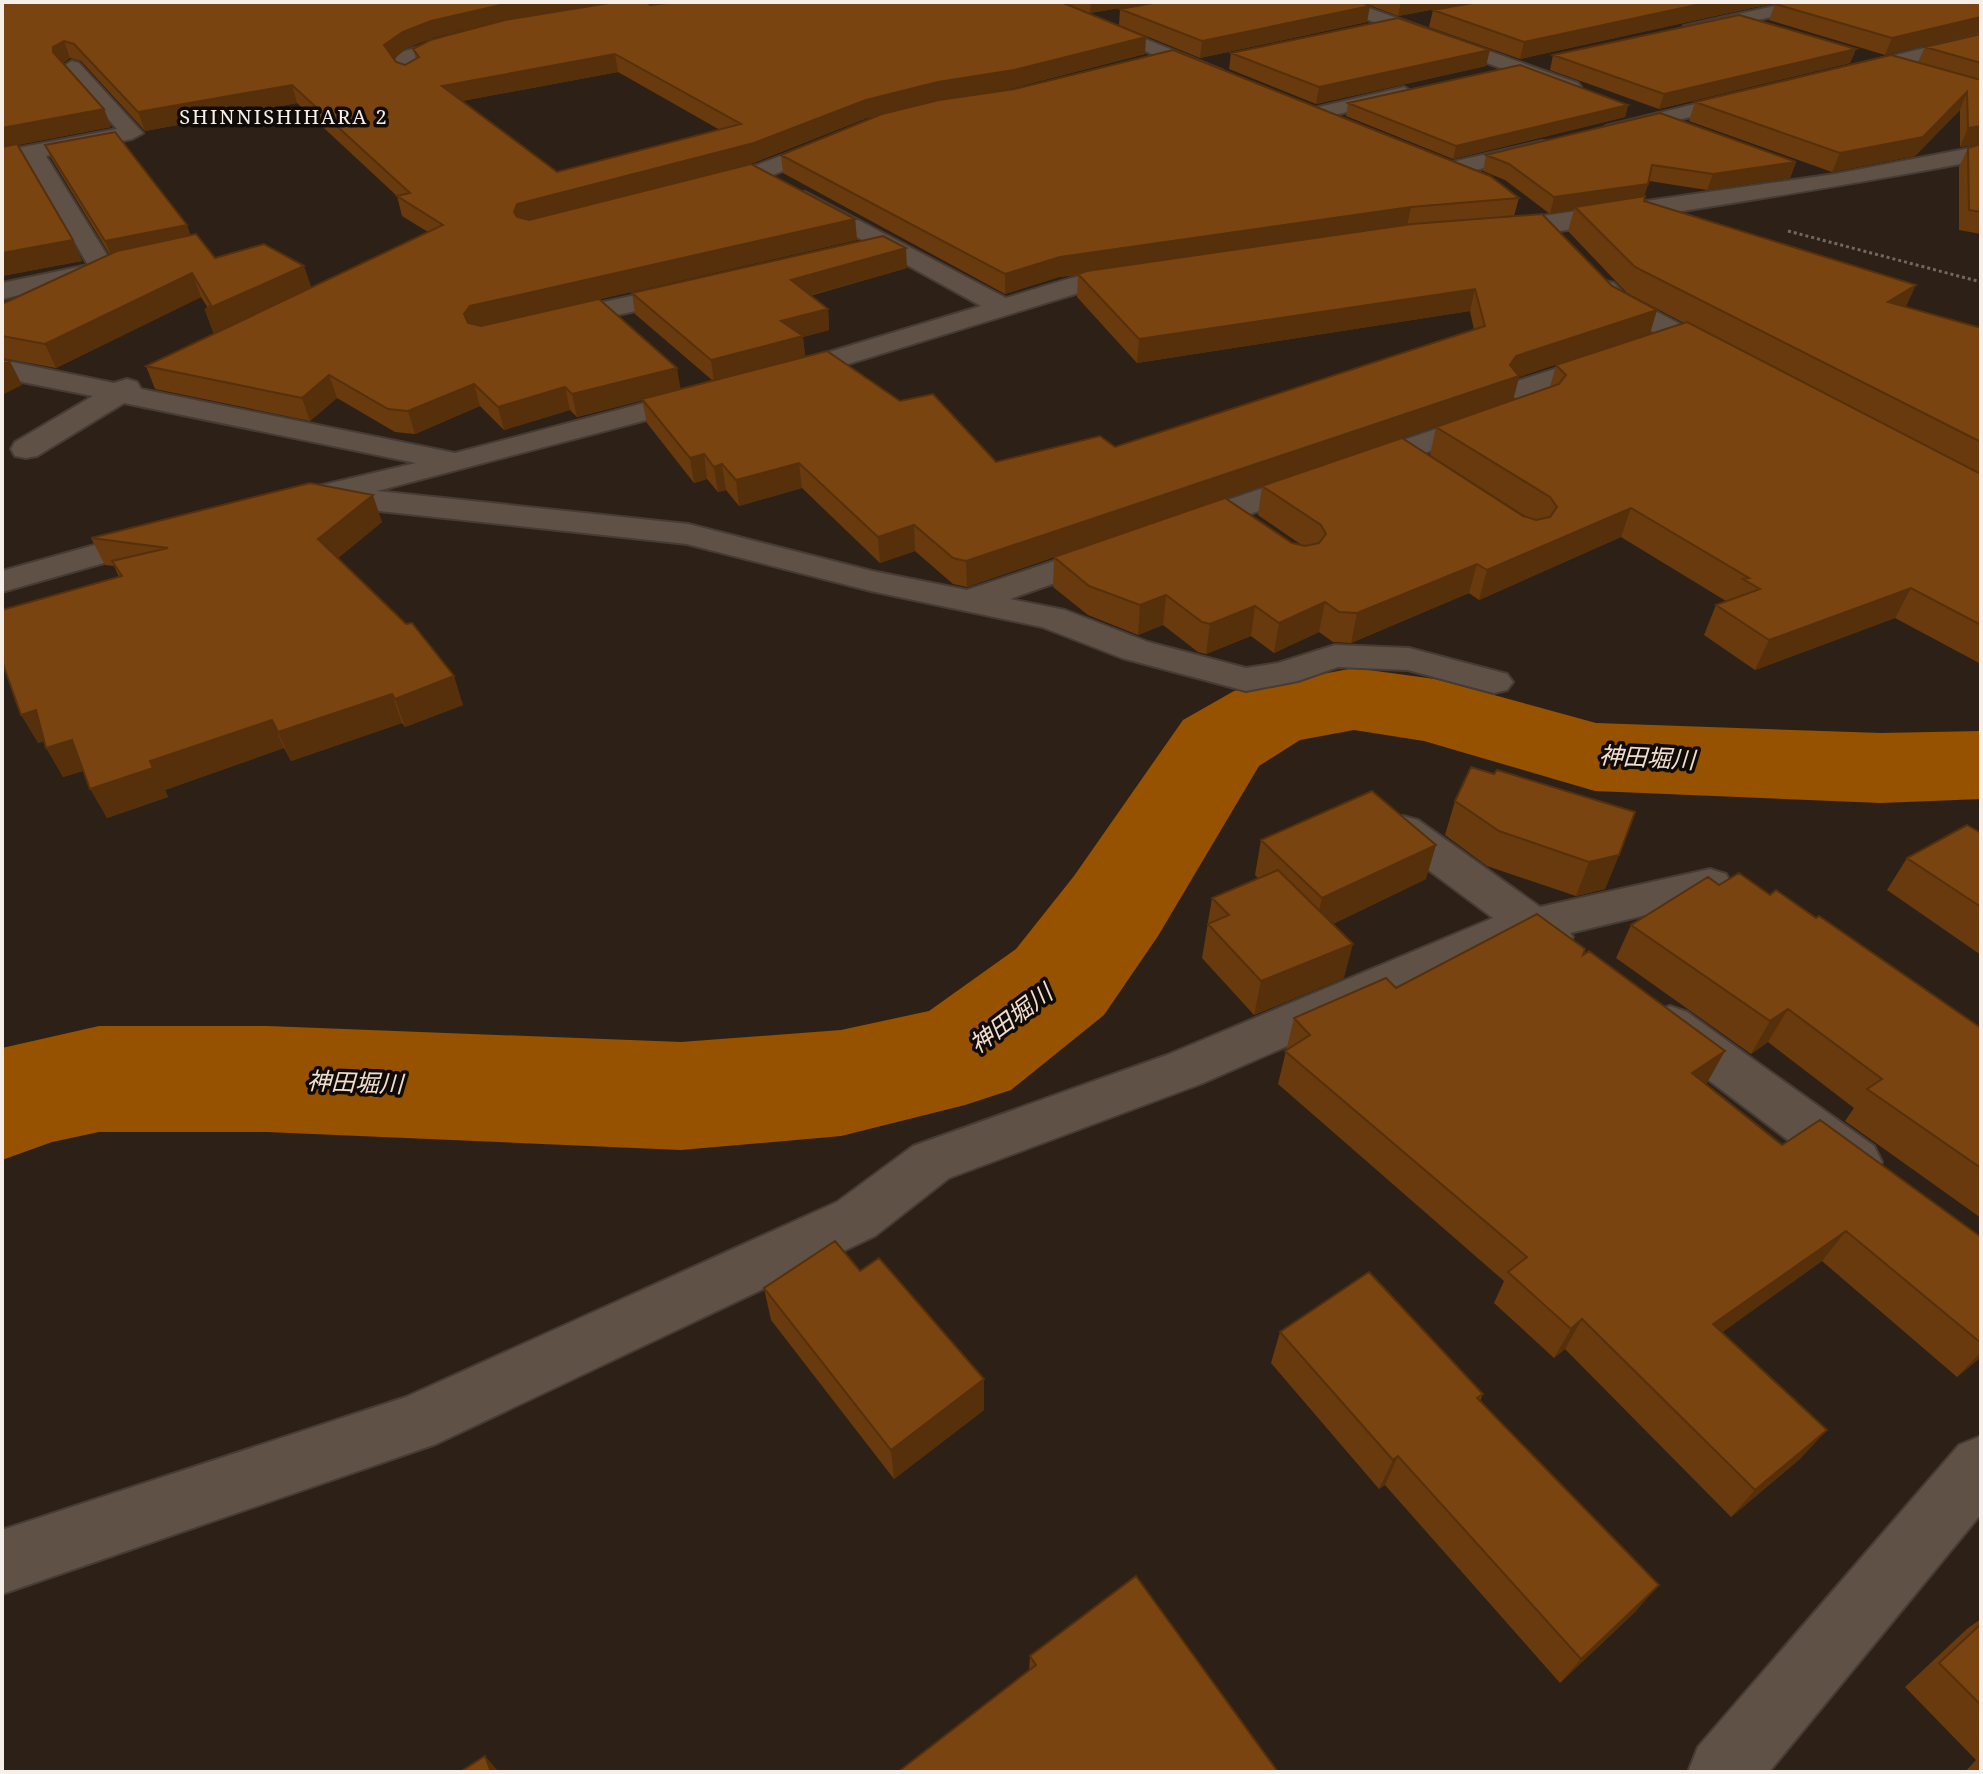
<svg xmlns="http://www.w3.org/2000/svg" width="1983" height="1774" font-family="'Noto Serif','Noto Sans JP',serif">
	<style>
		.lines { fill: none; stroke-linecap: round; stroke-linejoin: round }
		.river { fill: #975200; fill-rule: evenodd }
		.minor-casing { stroke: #463c35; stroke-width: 4 }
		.path { stroke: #72685f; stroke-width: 3; stroke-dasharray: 3 3; stroke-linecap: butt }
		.minor { fill: #5f5146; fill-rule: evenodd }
		.wall { fill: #693a0e; fill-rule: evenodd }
		.shaded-wall { fill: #55300b }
		.building { fill: #7a4410; stroke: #55300b; stroke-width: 2; fill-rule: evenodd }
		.labels { text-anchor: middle; stroke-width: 7; stroke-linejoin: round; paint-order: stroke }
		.far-neighbourhood-label { font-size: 20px; letter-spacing: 2px; fill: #f6eee8; stroke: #110b08 }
		.water-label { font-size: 24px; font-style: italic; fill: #f2decf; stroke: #110b08 }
	</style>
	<rect width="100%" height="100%" fill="#2d2117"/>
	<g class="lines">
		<path class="river" d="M1354 668 1435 679 1596 723 1881 733 1981 731V799L1881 803 1595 791 1424 741 1354 730 1300 740 1259 766 1158 936 1104 1015 1011 1090 965 1105 841 1136 681 1150 267 1132H99L52 1142 2 1160V1048L99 1026H267L681 1042 841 1030 929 1011 1016 949 1074 876 1183 720 1234 691Z"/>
		<g class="minor-casing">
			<path id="minor" d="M1030 2H1054L1222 70 1225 74 1222 78H1208Z
				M1327 2H1352L1578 83 1581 87 1578 91H1564L1330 6Z
				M1792 2H1825L1816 7 1690 35 1681 30 1684 26Z
				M472 32 481 38 478 42 415 60 412 63 420 74 417 78H403L392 63 401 52Z
				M1981 34V46L1846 79 1836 73 1839 69Z
				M72 61 79 63 143 133 132 139 46 156 110 260 126 261 130 266 126 271 2 299V283L88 265 27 160 2 165V151L117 129 62 67Z
				M1404 87 1414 93 1411 97 1313 120 1303 114 1306 110Z
				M1752 90 1762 96 1759 100 1613 136 1602 130 1606 126Z
				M836 135 844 136 847 141 844 146 773 175 708 192 700 190 697 185 700 180 757 165Z
				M1542 141 1550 142 1553 147 1550 152 1451 176 1440 169 1443 164Z
				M1981 146V160C1861 183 1740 202 1619 221 1584 226 1518 242 1485 234L1482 229 1485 224 1835 174Z
				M805 192 1006 298C1040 288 1112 261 1145 270L1149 275 1145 280 1085 291 783 384 773 381 769 375 773 369 981 306 797 204 793 199 797 194Z
				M1605 281 1614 283 1625 295 1731 351 1735 357 1731 363 1721 365 1711 363 1607 307 1592 289 1596 283Z
				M692 283 701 285 705 291 701 297 552 329 542 327 539 321 542 315 552 313Z
				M1611 351 1621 353 1625 359 1621 365 1543 391 1555 403 1550 409 1196 533 1184 536 1172 533 1167 526 1172 519 1518 401 1507 389 1511 383Z
				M2 360 114 383 127 379 137 382 141 389 455 453 701 388 711 391 716 397 711 403 377 491 688 524 872 571 967 590 1108 543 1120 546 1125 553 1120 560 1010 599 1065 610 1148 642 1246 668 1278 663 1335 645 1409 648 1507 674 1513 682 1507 690 1494 693 1408 670 1338 667 1298 681 1246 691 1122 658 1042 627 871 591 687 544 351 508 340 505 337 501 287 513 276 510 271 503 276 496 416 463 124 403 37 456 26 458 15 456 11 449 15 442 93 396 2 378Z
				M155 528 167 531 172 538 167 545 2 592V571Z
				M1403 816 1418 820 1540 907 1710 869 1726 874 1732 885 1726 896 1570 933 1573 937 1566 949 1550 954 1526 943 1517 945 1203 1083 949 1178 875 1236 436 1444 2 1594V1530L406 1397 837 1202 913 1146 1167 1055 1493 918 1388 840 1382 830 1388 820Z
				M1670 1006 1687 1012 1874 1146 1882 1162 1874 1178 1856 1184 1838 1178 1653 1038 1646 1025 1653 1012Z
				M1981 1436V1514L1769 1772H1688L1698 1747 1959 1445Z"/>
		</g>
		<path class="path" d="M1788 231 1981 282"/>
		<use href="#minor" class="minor"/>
	</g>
	<path class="wall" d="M2 2 650 5 1145 54 1013 88 939 100 1519 198 1514 216 1612 286 1657 310 1650 333 1519 377 1513 400 967 587 953 584 915 551 880 563 802 488 739 506 726 490 718 492 707 479 694 483 647 423 642 400 577 417 570 410 504 430 480 406 415 434 395 432 337 398 310 421 155 389 146 366 214 334 205 310 208 308 201 297 56 368 2 358V304L110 255 51 158 45 145 190 235 215 258 311 288 428 232 402 216 397 196 297 103 145 131 81 61 70 58 63 63 104 109 111 127 17 145 73 240 82 261 2 276ZM485 25 413 49 416 59 405 65 396 62 394 59 407 48 435 37ZM618 72 720 130 557 172 462 101ZM881 115 781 155 783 173 1005 294 1059 277 1078 275 1077 297 1137 363 1470 311 1474 330 1115 447 996 462 900 401 805 356 803 337 829 330 828 309 810 296 907 268 632 293 635 314 712 380 681 389 600 299 857 240 855 219 716 173 756 162 867 118Z
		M1062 2H1155L1090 13Z
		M1158 2H1473L1398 16 1361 2 1367 22 1200 58 1119 25 1120 9Z
		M1478 2H1779L1520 59 1429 27 1433 10Z
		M1981 2V32L1885 55 1769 20 1775 4Z
		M1981 34V144L1960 147V110L1915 156 1832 172 1689 121 1695 102 1918 62 1925 47Z
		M1856 49 1850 63 1659 109 1550 70 1553 55Z
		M1231 53 1486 66 1316 104 1229 69Z
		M1348 103 1628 105 1625 117 1453 159 1346 116Z
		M1981 144V234L1959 230V167L1968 148Z
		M1486 155 1796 162 1790 178 1707 190 1649 181 1644 197V201L1906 307 1981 328V664L1895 618 1755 670 1704 635 1716 605 1726 601 1621 537 1479 600 1469 593 1351 643 1333 642 1319 632 1274 653 1251 636 1206 654 1198 652 1163 625 1138 635 1088 615 1053 587 1054 557 1292 543 1303 546 1258 515 1262 486 1528 518 1430 455 1436 427 1550 387 1556 365 1684 323 1627 293 1568 231 1574 210 1550 214 1505 180 1483 171Z
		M382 522 338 558 463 705 405 727 402 723 291 761 284 748 165 790 168 797 107 818 83 771 63 777 44 741 38 743 119 577 114 566 105 565 91 538Z
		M1455 801 1619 855 1605 889 1576 896 1487 866 1445 835Z
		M1981 833V955L1887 890 1907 858Z
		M1261 840 1426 879 1333 924 1344 978 1254 1015 1202 958 1212 898 1258 878 1255 875Z
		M1719 885 1770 895 1816 918 1981 1028V1218L1845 1121 1854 1108 1768 1042 1751 1054 1616 958 1631 925Z
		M1583 955 1707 1083 1706 1084 1782 1145 1981 1237V1357L1957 1377 1822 1261 1722 1332 1801 1458 1731 1517 1565 1349 1554 1358 1494 1303 1504 1281 1278 1084 1294 1018 1396 988Z
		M860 1271 984 1410 894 1479 771 1320 764 1288Z
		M1280 1332 1483 1394 1480 1401 1636 1611 1560 1683 1385 1485 1379 1489 1271 1363Z
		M1981 1619V1772H1965L1976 1760 1905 1687 1968 1628Z
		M1030 1656 1278 1772 1029 1671Z"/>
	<path class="shaded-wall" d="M513 2H622L509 19 435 37 407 48 389 63 384 45 403 32 431 21Z
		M1091 2H1155L1090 13Z
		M1401 2H1473L1398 16Z
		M1710 2H1779L1520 59 1524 42Z
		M1370 6 1367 22 1200 58 1202 41Z
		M1981 17V32L1885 55 1892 38Z
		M1146 37 1145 54 1013 88 939 100 867 118 756 162 521 224 514 212 517 204 866 100 938 82Z
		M64 41 70 58 60 64 53 52V47Z
		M1856 49 1850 63 1659 109 1664 94Z
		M1490 50 1486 66 1316 104 1319 87Z
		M615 54 618 72 446 104 442 86Z
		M292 85 297 103 145 131 138 112Z
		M1967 92 1960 110 1915 156 1832 172 1840 153Z
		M1628 105 1625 117 1453 159 1456 146Z
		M104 109 111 127 2 148V128Z
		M1981 126V144L1960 147 1968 128Z
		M1796 162 1790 178 1707 190 1713 174Z
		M1648 184 1643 200 1575 207 1574 210 1550 214 1554 197Z
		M1411 207 1407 226 1059 277 1005 294V274L1060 257Z
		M855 219 857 240 475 328 470 335 464 314 470 306Z
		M187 225 192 239 111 255 105 241Z
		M73 240 82 261 2 276V253Z
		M906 248 907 268 793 300 791 280Z
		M304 266 312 289 214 334 205 310Z
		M192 273 201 297 56 368 45 344Z
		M1916 285 1904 311 1888 302Z
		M1475 289 1470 311 1137 363 1139 339Z
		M828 309 829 330 803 337 805 357 714 382 711 360 781 321Z
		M1657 310 1650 333 1519 377 1513 400 967 587 966 561 1510 365 1516 356Z
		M10 361 22 385 2 395V364Z
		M677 368 681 391 577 417 572 394Z
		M329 375 337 398 310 421 302 398Z
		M474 384 480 406 415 434 408 411Z
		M565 387 570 410 504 430 498 407Z
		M704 454 707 479 694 483 690 458Z
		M799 463 802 488 739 506 736 480Z
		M722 464 726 490 718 492 714 467Z
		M373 495 382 522 328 566 318 539Z
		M1631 508 1621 537 1479 600 1487 570Z
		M914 525 915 551 880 563 878 537Z
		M1477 564 1469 593 1351 643 1357 613Z
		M1911 588 1895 618 1755 670 1769 640Z
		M1166 595 1163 625 1138 635 1140 605Z
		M1325 602 1319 632 1274 653 1279 623Z
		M1255 606 1251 636 1206 654 1210 624Z
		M454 676 463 705 405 727 395 699Z
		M392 694 402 723 291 761 278 732Z
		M36 710 52 739 38 743 21 715Z
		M272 720 284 748 165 790 168 797 107 818 90 789 150 761Z
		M72 740 89 769 63 777 46 748Z
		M1436 845 1426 879 1314 933 1322 898Z
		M1619 855 1605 889 1576 896 1589 862Z
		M1353 944 1344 978 1254 1015 1261 981Z
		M1788 1009 1768 1042 1751 1054 1770 1021Z
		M1725 1051 1707 1083 1675 1105 1692 1073Z
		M1846 1231 1822 1261 1692 1354 1713 1324Z
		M1582 1319 1565 1349 1554 1358 1571 1329Z
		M1981 1352V1357L1957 1377Z
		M984 1379V1410L894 1479 891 1450Z
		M1827 1430 1801 1458 1731 1517 1755 1490Z
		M1398 1456 1385 1485 1379 1489 1393 1460Z
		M1659 1585 1636 1611 1560 1683 1581 1659Z
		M485 1756 499 1772H491Z"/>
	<path class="building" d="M2 2H513L431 21 403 32 384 45 396 62 405 65 419 57 413 49 430 40 505 20 615 2H647L650 5 676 2H1061L1146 37 1014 70 938 82 866 100 754 143 517 204 514 212 517 217 529 220 751 164 855 219 470 306 464 314 468 323 481 326 599 299 677 368 572 394 565 387 498 407 474 384 408 411 388 409 329 375 302 398 146 366 443 225 397 196 410 193 292 85 138 112 74 44 64 41 53 47V52L104 109 2 128ZM615 54 741 124 557 172 442 86Z
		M1158 2H1361L1370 6 1202 41 1120 9Z
		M1478 2H1710L1524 42 1433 10Z
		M1784 2H1981V17L1892 38 1775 4Z
		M1739 15 1856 49 1664 94 1553 55Z
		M1398 18 1490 50 1319 87 1231 53Z
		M1981 34V63L1925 47Z
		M1173 50 1490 176 1519 198 1411 207 1060 257 1005 274 781 155 882 114 939 100 1015 89Z
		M1891 55 1981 80V126L1968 128 1967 92 1923 137 1840 153 1695 102Z
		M1520 65 1628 105 1456 146 1348 103Z
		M1660 113 1796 162 1713 174 1652 165 1648 184 1554 197 1509 164 1486 155Z
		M115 132 187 225 105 241 45 145Z
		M17 144 73 240 2 253V147Z
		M1981 144V212L1969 210 1968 148Z
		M1645 196 1644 201 1916 285 1888 302 1981 328V442L1635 267 1575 207Z
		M1542 214 1612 286 1657 310 1516 356 1510 365 1519 376 966 561 953 558 914 525 878 537 799 463 736 480 722 464 714 467 704 454 690 458 642 399 827 351 900 401 933 394 996 462 1100 436 1115 447 1485 326 1475 289 1139 339 1078 274 1087 271 1412 224Z
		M196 234 215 258 264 244 304 266 205 310 211 305 192 273 45 344 2 336V304L117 251Z
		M883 236 906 248 791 280 828 309 781 321 803 336 711 360 632 293Z
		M1687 322 1981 474V625L1911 588 1769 640 1716 605 1760 589 1743 579 1749 578 1631 508 1487 570 1477 564 1357 613 1339 612 1325 602 1279 623 1255 606 1210 624 1202 622 1166 595 1140 605 1089 586 1054 557 1225 498 1292 543 1305 546 1319 543 1326 534 1321 525 1262 486 1402 438 1523 516 1536 520 1550 517 1557 507 1550 497 1436 427 1559 384 1566 375 1556 365Z
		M2 359 10 361 2 364Z
		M310 483 373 495 318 539 406 624 412 623 454 676 395 699 392 694 278 732 272 720 150 761 153 768 90 789 72 740 46 748 36 710 21 715 2 661V610L122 576 112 561 168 548 91 538Z
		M1471 767 1494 774 1497 770 1635 812 1619 855 1589 862 1499 831 1455 801Z
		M1372 791 1436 845 1322 898 1261 840Z
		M1967 825 1981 833V907L1907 858Z
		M1278 870 1353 944 1261 981 1208 924 1229 915 1212 898Z
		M1739 873 1770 895 1776 890 1816 918 1819 916 1981 1028V1168L1867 1089 1882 1079 1788 1009 1770 1021 1631 925 1708 877 1719 885Z
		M1537 914 1585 949 1583 955 1589 951 1725 1051 1692 1073 1782 1145 1820 1120 1981 1237V1343L1846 1231 1713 1324 1827 1430 1755 1490 1582 1319 1571 1329 1508 1272 1527 1257 1285 1051 1310 1035 1294 1018 1386 978 1396 988Z
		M835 1241 860 1271 879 1258 984 1379 891 1450 764 1288Z
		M1369 1272 1483 1394 1477 1398 1659 1585 1581 1659 1398 1456 1393 1460 1280 1332Z
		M1136 1576 1278 1772H898L1036 1665 1030 1656Z
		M1981 1624V1705L1939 1663Z
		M485 1756 491 1772H460Z"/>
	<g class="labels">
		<g class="far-neighbourhood-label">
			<text x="284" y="124">SHINNISHIHARA 2</text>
		</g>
		<g class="water-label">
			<text transform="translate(1647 758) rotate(3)" y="8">神田堀川</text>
			<text transform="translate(1011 1019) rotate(-37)" y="8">神田堀川</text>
			<text transform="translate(355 1083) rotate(2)" y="8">神田堀川</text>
		</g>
	</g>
	<rect width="1983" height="1774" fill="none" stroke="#f6eee8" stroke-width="8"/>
</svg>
